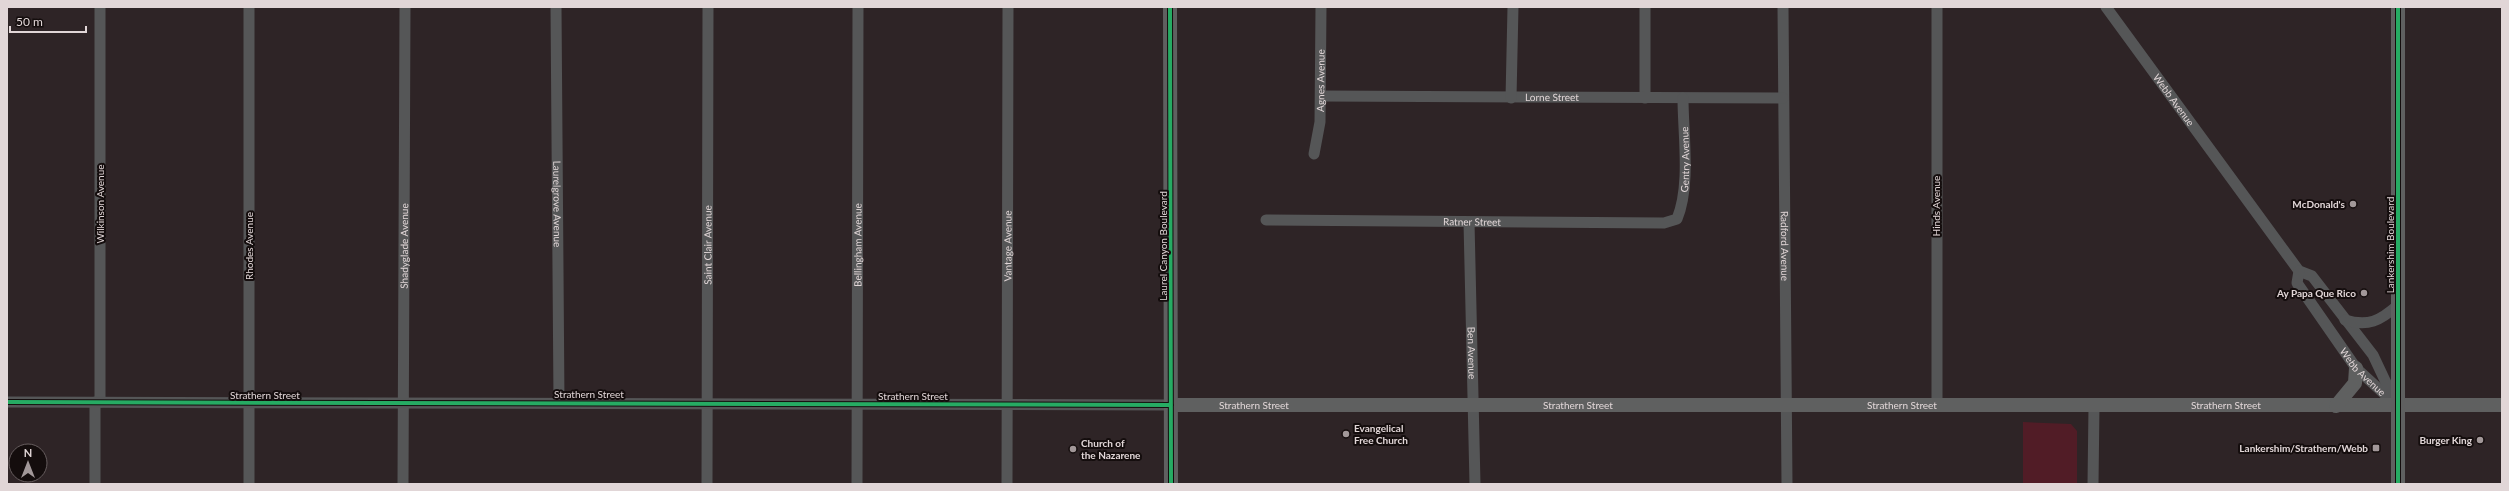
<svg xmlns="http://www.w3.org/2000/svg" width="2509" height="491" font-family="Lato,sans-serif">
	<style>
		.green { fill: #511c26 }
		.lines { fill: none; stroke-linecap: round; stroke-linejoin: round }
		.minor { stroke: #555657; stroke-width: 11 }
		.major { stroke: #5f6060; stroke-width: 14 }
		.cycleway-casing { stroke: #140d0d; stroke-width: 6 }
		.cycleway { stroke: #26ab63; stroke-width: 4 }
		.poi-dot { fill: #a29899; stroke: #140d0d; stroke-width: 1.5 }
		.labels { text-anchor: middle; stroke-width: 4; stroke-linejoin: round; paint-order: stroke }
		.street-label { font-size: 10px; fill: #e1d6d7; stroke: #140d0d }
		.poi-label { font-size: 10px; font-weight: bold; fill: #e1d6d7; stroke: #140d0d; text-anchor: end }
	</style>
	<rect width="100%" height="100%" fill="#2e2426"/>
	<path class="green" d="M2023 422 2071 424 2077 431V484H2023Z"/>
	<g class="lines">
		<g class="minor">
			<path d="M100 7V402"/>
			<path d="M249 7V484"/>
			<path id="s1" d="M556 7 559 402"/>
			<path d="M1645 7V98"/>
			<path id="s2" d="M1783 7 1787 484"/>
			<path d="M1937 7V405"/>
			<path id="s3" d="M2106 7 2299 271 2312 276 2373 355 2397 406"/>
			<path id="s4" d="M1321 96 1783 98"/>
			<path d="M1511 98 1513 7"/>
			<path id="s5" d="M1314 154 1320 122 1321 7"/>
			<path id="s6" d="M1266 220 1664 223 1677 219C1691 185 1683 135 1683 98"/>
			<path id="s7" d="M1469 222 1475 484"/>
			<path id="s8" d="M2299 271 2297 283 2356 368 2392 401"/>
			<path d="M2345 320C2368 327 2380 321 2398 305"/>
			<path d="M7 402 1171 405"/>
			<path d="M95 484V402"/>
			<path id="s9" d="M403 484 405 7"/>
			<path id="s10" d="M707 484 708 7"/>
			<path id="s11" d="M857 484 858 7"/>
			<path id="s12" d="M1007 484 1008 7"/>
			<path d="M2093 484 2094 406"/>
		</g>
		<g class="major">
			<path d="M1170 7 1171 484"/>
			<path d="M2398 7V484"/>
			<path id="s13" d="M1171 405H2502"/>
			<path d="M2336 406 2355 383 2356 368"/>
		</g>
		<g class="cycleway-casing">
			<path id="cycleway" d="M1170 7 1171 484
				M2398 7V484
				M7 402 1171 405"/>
		</g>
		<use href="#cycleway" class="cycleway"/>
	</g>
	<g class="poi-dot">
		<circle cx="2353" cy="204" r="4"/>
		<circle cx="2364" cy="293" r="4"/>
		<circle cx="1346" cy="434" r="4"/>
		<circle cx="2480" cy="440" r="4"/>
		<rect x="2372" y="444" width="8" height="8" rx="2"/>
		<circle cx="1073" cy="449" r="4"/>
	</g>
	<g class="labels">
		<g class="street-label">
			<text dy="4" stroke="none"><textPath href="#s5" startOffset="74">Agnes Avenue</textPath></text>
			<text dy="4" stroke="none"><textPath href="#s4" startOffset="231">Lorne Street</textPath></text>
			<text dy="4" stroke="none"><textPath href="#s3" startOffset="115">Webb Avenue</textPath></text>
			<text dy="4" stroke="none"><textPath href="#s6" startOffset="472">Gentry Avenue</textPath></text>
			<text transform="translate(100 204) rotate(-90)" y="4">Wilkinson Avenue</text>
			<text dy="4" stroke="none"><textPath href="#s1" startOffset="197">Laurelgrove Avenue</textPath></text>
			<text transform="translate(1936 206) rotate(-90)" y="4">Hinds Avenue</text>
			<text dy="4" stroke="none"><textPath href="#s6" startOffset="206">Ratner Street</textPath></text>
			<text dy="4" stroke="none"><textPath href="#s11" startOffset="239">Bellingham Avenue</textPath></text>
			<text dy="4" stroke="none"><textPath href="#s12" startOffset="238">Vantage Avenue</textPath></text>
			<text transform="translate(2390 245) rotate(-90)" y="4">Lankershim Boulevard</text>
			<text transform="translate(249 246) rotate(-90)" y="4">Rhodes Avenue</text>
			<text dy="4" stroke="none"><textPath href="#s9" startOffset="238">Shadyglade Avenue</textPath></text>
			<text dy="4" stroke="none"><textPath href="#s10" startOffset="239">Saint Clair Avenue</textPath></text>
			<text transform="translate(1163 246) rotate(-90)" y="4">Laurel Canyon Boulevard</text>
			<text dy="4" stroke="none"><textPath href="#s2" startOffset="239">Radford Avenue</textPath></text>
			<text dy="4" stroke="none"><textPath href="#s7" startOffset="131">Ben Avenue</textPath></text>
			<text dy="4" stroke="none"><textPath href="#s8" startOffset="123">Webb Avenue</textPath></text>
			<text x="589" y="398">Strathern Street</text>
			<text x="265" y="399">Strathern Street</text>
			<text x="913" y="400">Strathern Street</text>
			<text dy="4" stroke="none"><textPath href="#s13" startOffset="83">Strathern Street</textPath></text>
			<text dy="4" stroke="none"><textPath href="#s13" startOffset="407">Strathern Street</textPath></text>
			<text dy="4" stroke="none"><textPath href="#s13" startOffset="731">Strathern Street</textPath></text>
			<text dy="4" stroke="none"><textPath href="#s13" startOffset="1055">Strathern Street</textPath></text>
		</g>
		<g class="poi-label">
			<text x="2345" y="208">McDonald's</text>
			<text x="2356" y="297">Ay Papa Que Rico</text>
			<text x="1354" y="432" text-anchor="start">Evangelical<tspan x="1354" dy="12">Free Church</tspan></text>
			<text x="2472" y="444">Burger King</text>
			<text x="1081" y="447" text-anchor="start">Church of<tspan x="1081" dy="12">the Nazarene</tspan></text>
			<text x="2368" y="452">Lankershim/Strathern/Webb</text>
		</g>
	</g>
	<rect width="2509" height="491" fill="none" stroke="#e1d6d7" stroke-width="16"/>
	<g transform="translate(28 463)"><circle r="19" fill="#140d0d" stroke="#665d5e"/>
	<path d="M0-3L7 15L0 10L-7 15Z" fill="#a29899"/>
	<text y="-6" font-size="11" font-weight="bold" text-anchor="middle" fill="#e1d6d7">N</text>
	</g>
	<path d="M10 26v6h76v-6" fill="none" stroke="#e1d6d7" stroke-width="2"/>
	<text x="16" y="26" font-size="12" fill="#e1d6d7" stroke="#140d0d" stroke-width="3" paint-order="stroke">50 m</text>
</svg>
